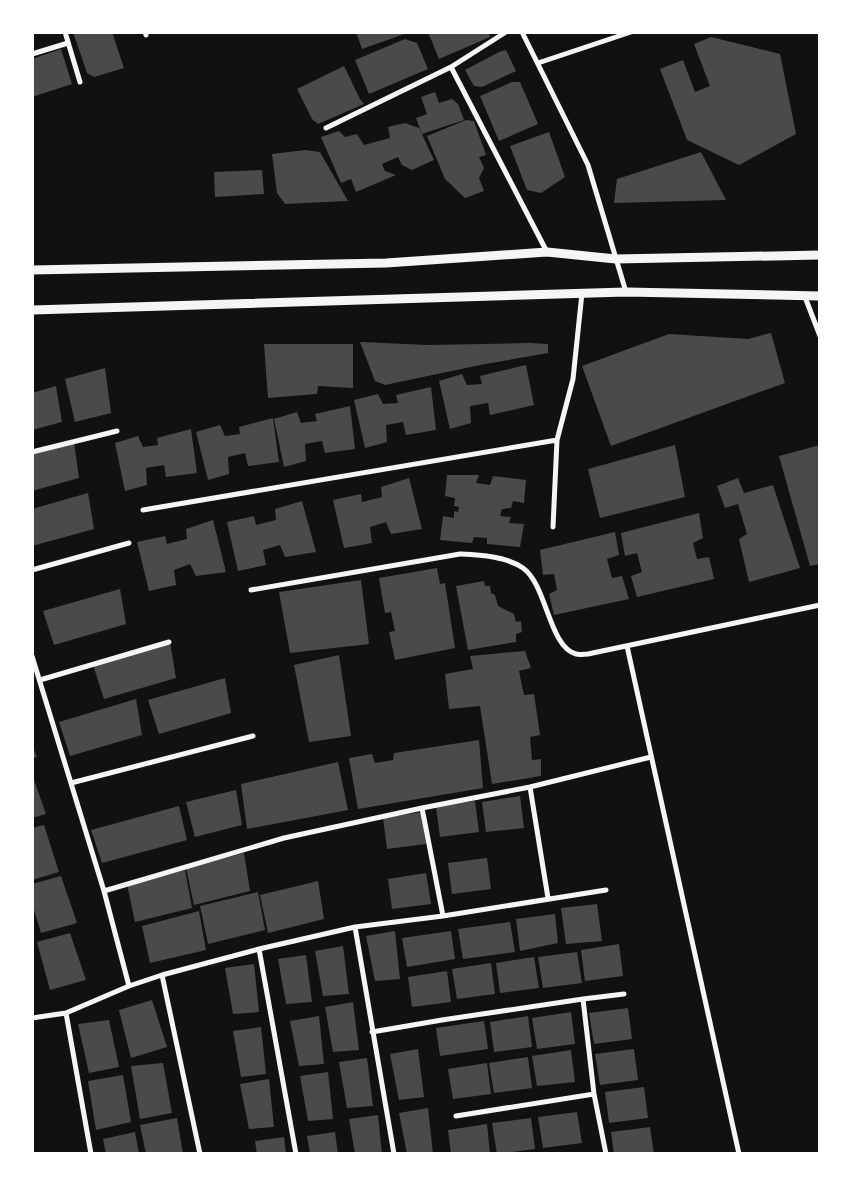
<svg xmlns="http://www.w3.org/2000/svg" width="852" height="1186" font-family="'Titillium Web',sans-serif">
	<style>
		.building { fill: #4a4a4a }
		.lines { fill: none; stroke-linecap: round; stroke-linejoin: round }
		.minor { stroke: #f5f5f5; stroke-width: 5 }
		.tertiary { stroke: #f5f5f5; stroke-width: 9 }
	</style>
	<rect width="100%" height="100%" fill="#111"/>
	<path class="building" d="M73 32H112L124 68 94 77 87 73Z
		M356 32H407V33L362 49Z
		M428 32H488L490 37 439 59Z
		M711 37 780 54 796 134 739 165 687 140 660 69 683 60 695 92 710 86 694 44Z
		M405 39 417 43 428 69 369 94 355 60Z
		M61 49 72 84 32 97V59Z
		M506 50 516 71 482 87 474 86 465 70 499 52Z
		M344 66 360 99 364 104 318 124 312 119 297 89Z
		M512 82H520L538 124 499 141 480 96Z
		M435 92 439 103 452 99 458 104 464 120 422 134 416 118 427 114 421 97Z
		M466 120 474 121 486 155 479 157 484 168 479 178 484 191 465 198 445 179 427 136Z
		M405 123 419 128 434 160 412 170 402 165 398 157 382 164 385 171 396 175 356 192 351 179 341 183 321 137 339 131 345 137 357 134 364 145 390 138 388 127Z
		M549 132 565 177 541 193 527 190 510 146Z
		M305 150 320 152 348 201 285 204 277 193 272 154Z
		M701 152 726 200 614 203 617 179Z
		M262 170 264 194 215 197 214 172Z
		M771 333 785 383 611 446 582 366 669 334 748 339Z
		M360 342 428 345 530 343 548 344V353L480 365 385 385 375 381Z
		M264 344H353V388L318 386 317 394 268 398Z
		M526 365 534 405 490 415 488 403 470 406 471 423 450 429 439 381 462 374 467 385 482 384 480 376Z
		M105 368 111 413 75 422 65 379Z
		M56 386 62 422 32 430V393Z
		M431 387 436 430 406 435 403 422 386 425 387 442 365 448 354 400 378 394 383 404 398 403 396 395Z
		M350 406 355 449 325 453 322 441 305 444 306 461 284 467 274 419 297 412 301 423 317 421 315 414Z
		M273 418 279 462 248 466 245 453 228 457 229 474 208 480 196 432 220 425 225 436 240 434 239 427Z
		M191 429 197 473 166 477 164 465 146 468 147 485 125 491 115 443 138 436 143 447 158 445 157 438Z
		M74 442 79 478 32 491V454Z
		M675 445 685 497 600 518 588 469Z
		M820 445V564L810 566 779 456Z
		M447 475H479L476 483 490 485 493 476 526 480 524 503 513 501 511 508 502 509 500 516 511 517 509 523 524 524 520 547 487 544V538L474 537 472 543 440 540 443 516 454 518V511L458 512 459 507 454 506 455 498 445 496Z
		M409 478 422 529 391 534 386 522 370 527 372 543 344 548 333 500 361 494 362 502 382 497 381 487Z
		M738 478 744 493 773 485 800 568 749 582 739 539 747 534 738 504 725 508 717 486Z
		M88 493 94 529 32 546V509Z
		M302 501 316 552 285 557 280 545 263 550 266 565 238 571 227 522 254 516 256 525 276 520 275 509Z
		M699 513 703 538 693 543 697 559 709 557 714 579 637 597 631 576 642 572 637 553 625 556 621 533Z
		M213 520 226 572 196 576 190 564 174 570 176 585 149 591 137 542 165 536 167 544 187 539 186 529Z
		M615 532 619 555 607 559 612 578 622 576 629 599 554 615 549 594 557 590 554 574 543 575 540 550Z
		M437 568 440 584 445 583 455 648 395 660 389 632 395 631 391 612 385 613 379 578Z
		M361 580 369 644 290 653 279 592Z
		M484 581 485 586H490L491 593 495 595 498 606 514 614 516 622 521 621 522 632 516 634V642L468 650 456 586Z
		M120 589 126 624 54 645 43 611Z
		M170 642 176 678 104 699 93 665Z
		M525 651 531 668 519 671 524 695 534 694 540 735 530 737 532 760 541 759V776L492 784 480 706 449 709 445 674 473 669 470 656Z
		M339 655 351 736 309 742 294 665Z
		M225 678 231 713 159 734 148 700Z
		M136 699 142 735 70 756 59 722Z
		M479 740 483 788 358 809 349 758 372 754 375 763 393 760 394 753Z
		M32 745 37 757 32 758Z
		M338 762 348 810 247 829 241 784Z
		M32 774 46 814 32 818Z
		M236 790 242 825 195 837 186 802Z
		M520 796 524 828 486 832 482 802Z
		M475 801 479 832 440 837 436 807Z
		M179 806 187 840 102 863 91 830Z
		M422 812 426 844 387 849 383 818Z
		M44 825 59 872 32 880V828Z
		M244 853 250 891 194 905 186 868Z
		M487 858 491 889 452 894 448 863Z
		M185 870 192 908 135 922 127 884Z
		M426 873 431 904 392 909 388 879Z
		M61 876 77 923 41 933 32 903V884Z
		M318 881 324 919 268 933 260 895Z
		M258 892 265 930 208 944 200 906Z
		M597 904 602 941 566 944 561 908Z
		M199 911 206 950 150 963 142 926Z
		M555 914 558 943 520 951 516 919Z
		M510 922 515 952 463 959 458 929Z
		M395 931 400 979 375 981 366 936Z
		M451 931 455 959 407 967 402 938Z
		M70 933 86 980 50 990 37 942Z
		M619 944 623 976 585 981 581 950Z
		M343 946 349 994 323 996 315 951Z
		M577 952 582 983 543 988 538 957Z
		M306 955 312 1002 286 1004 278 959Z
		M534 957 539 988 500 993 496 963Z
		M491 963 495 994 457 999 452 969Z
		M254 964 259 1012 233 1014 225 968Z
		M447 971 451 1002 412 1007 408 977Z
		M152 1000 167 1047 131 1058 119 1010Z
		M353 1002 359 1050 333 1052 325 1007Z
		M628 1008 632 1039 594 1044 589 1013Z
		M571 1012 575 1044 537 1049 532 1018Z
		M319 1016 324 1064 299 1066 290 1021Z
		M528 1016 532 1047 494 1052 490 1022Z
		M109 1020 119 1067 89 1073 78 1024Z
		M484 1021 488 1049 440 1056 436 1028Z
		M261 1027 266 1074 241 1077 233 1031Z
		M418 1049 424 1097 399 1100 390 1054Z
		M634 1049 638 1080 600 1085 595 1054Z
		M571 1050 575 1082 537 1086 532 1056Z
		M528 1057 532 1088 494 1093 489 1063Z
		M367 1058 373 1106 347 1108 339 1062Z
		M163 1063 172 1113 140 1119 131 1066Z
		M487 1063 491 1094 453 1099 448 1069Z
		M328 1072 333 1119 308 1121 300 1076Z
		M123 1075 131 1122 96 1130 88 1081Z
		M269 1079 274 1127 249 1129 240 1084Z
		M644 1087 648 1118 609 1123 605 1092Z
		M428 1108 433 1154H407L399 1113Z
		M577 1112 582 1143 543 1148 538 1117Z
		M378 1115 382 1154H355L349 1119Z
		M177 1118 183 1154H146L140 1125Z
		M531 1118 535 1149 497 1154 492 1123Z
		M487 1124 490 1154H451L448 1130Z
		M650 1127 654 1154H614L611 1132Z
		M135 1132 139 1154H106L103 1139Z
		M335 1132 338 1154H310L307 1136Z
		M284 1137 286 1154H257L255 1141Z"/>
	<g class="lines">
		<path class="minor" d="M65 32 80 82
			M145 32 146 35
			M522 32 588 165 626 292
			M32 54 68 43
			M538 63 631 32
			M451 67 547 252
			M326 128 451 67 506 32
			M805 297 820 336
			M32 452 117 431
			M143 510 557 440 573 379 582 293
			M553 527 557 440
			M32 570 129 543
			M251 590 460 554C481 555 505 556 523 568 547 585 549 647 576 654 580 655 584 654 588 654L820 605
			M627 646 739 1154
			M32 656 104 891 129 986
			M40 680 169 642
			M71 783 253 736
			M530 787 548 898
			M422 808 443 916
			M104 891 284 838 422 808 530 787 651 757
			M355 927 394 1154
			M259 949 296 1154
			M162 975 200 1154
			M583 999 624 994
			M66 1013 91 1154
			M32 1018 66 1013 129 986 162 975 259 949 355 927 443 916 606 890
			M372 1032 442 1020 583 999 594 1094 606 1154
			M456 1116 594 1094"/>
		<path class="tertiary" d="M32 270 386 263 547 252 616 259 820 255
			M32 310 626 292 820 296"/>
	</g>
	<rect width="852" height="1186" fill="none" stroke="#ffffff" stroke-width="68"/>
</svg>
